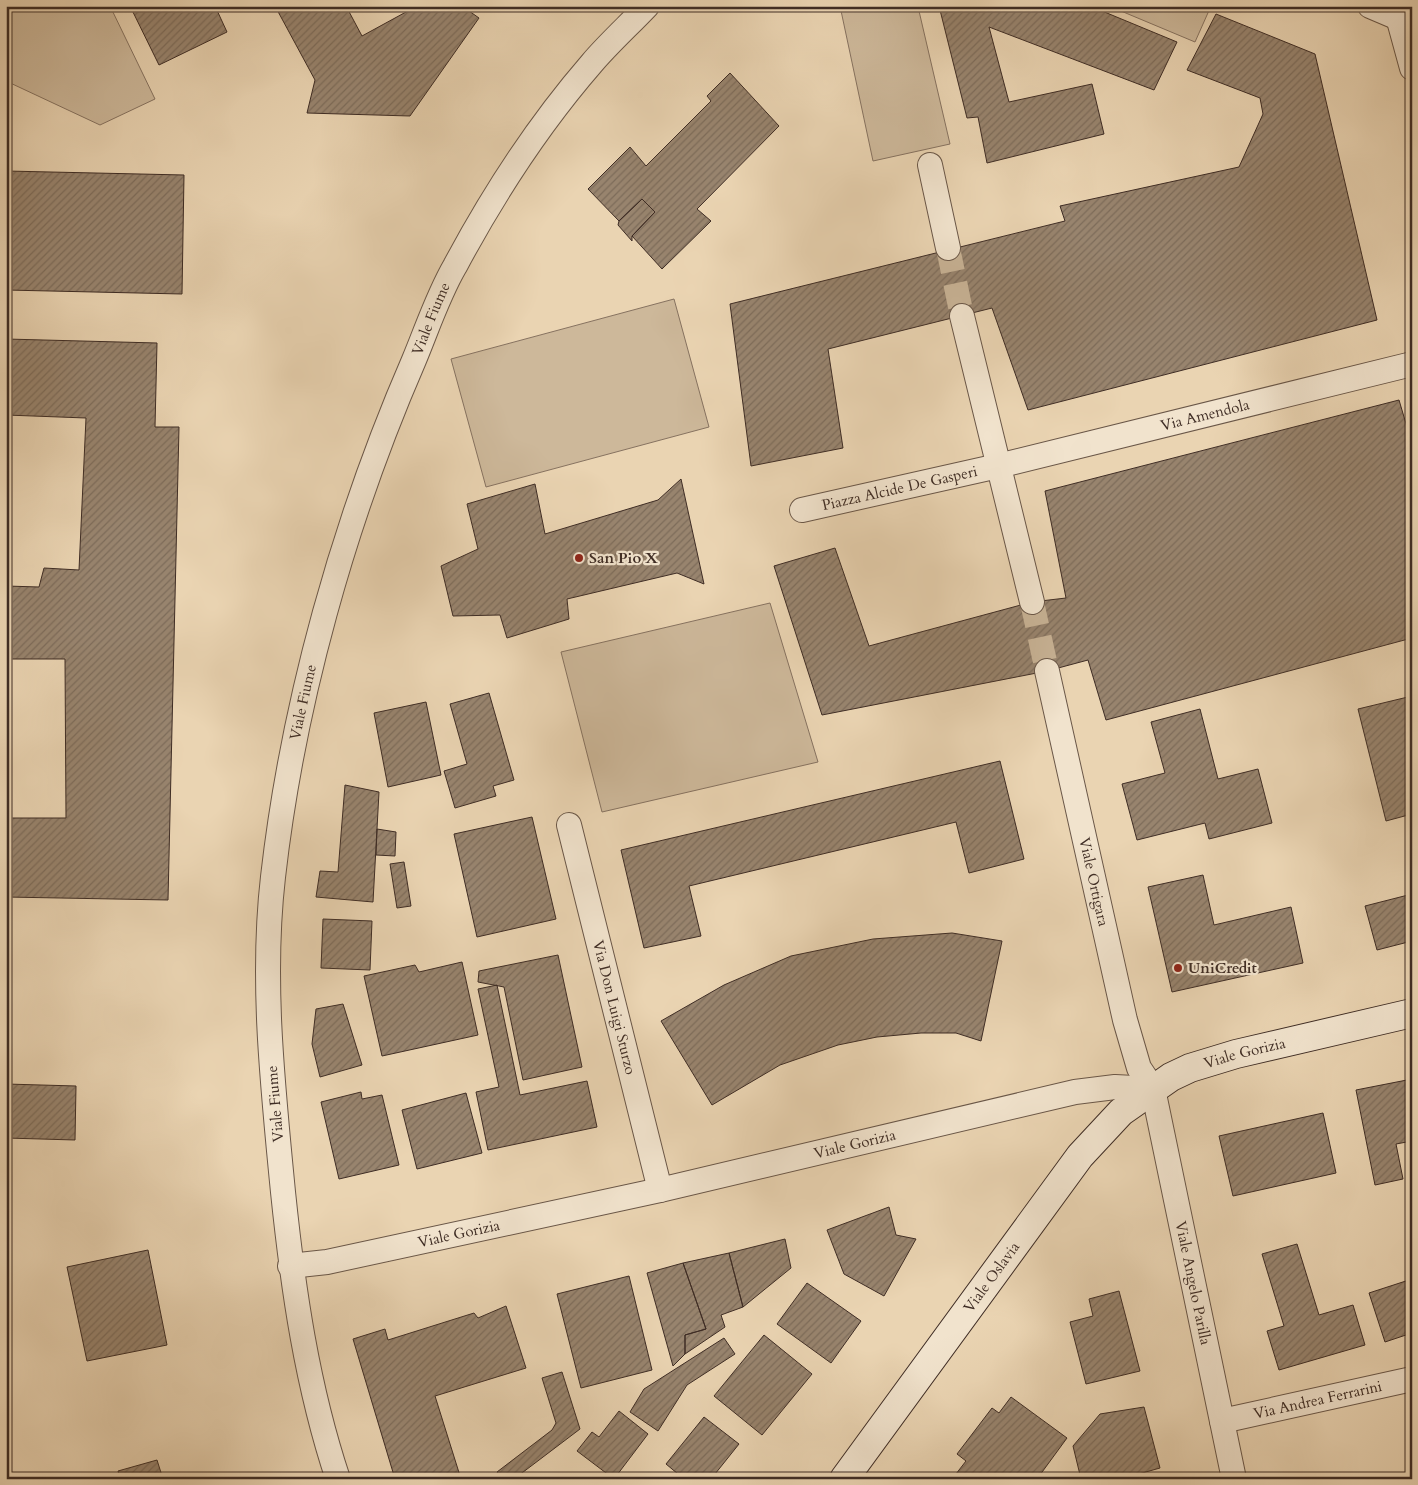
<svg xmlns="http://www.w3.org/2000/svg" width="1418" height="1485" font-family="Cardo,serif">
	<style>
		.park { fill: #cdb89a; stroke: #867260 }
		.building { fill: url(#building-hatch); stroke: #3f2d25 }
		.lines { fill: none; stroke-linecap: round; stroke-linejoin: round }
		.street-tunnel { stroke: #c8b396; stroke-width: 24; stroke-dasharray: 24 12; stroke-linecap: butt }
		.street-casing { stroke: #6a5748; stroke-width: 26 }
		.secondary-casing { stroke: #3f2d25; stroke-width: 30 }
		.street { stroke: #f1e3cd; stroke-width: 24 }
		.secondary { stroke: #f1e3cd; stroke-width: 28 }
		.poi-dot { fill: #8f2418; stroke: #f1e3cd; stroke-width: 2 }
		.labels { text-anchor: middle; stroke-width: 4.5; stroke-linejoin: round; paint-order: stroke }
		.street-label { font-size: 15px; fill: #3f2d25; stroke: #f1e3cd }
		.poi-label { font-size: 15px; font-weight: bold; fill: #3f2d25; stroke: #f1e3cd; text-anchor: start }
	</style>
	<defs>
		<pattern id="building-hatch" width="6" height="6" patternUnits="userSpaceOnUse" patternTransform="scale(1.25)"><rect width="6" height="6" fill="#98846e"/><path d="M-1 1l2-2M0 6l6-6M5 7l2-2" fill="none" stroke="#7d6c5a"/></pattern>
	</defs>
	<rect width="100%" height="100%" fill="#ead4b2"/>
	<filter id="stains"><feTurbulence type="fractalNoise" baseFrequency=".004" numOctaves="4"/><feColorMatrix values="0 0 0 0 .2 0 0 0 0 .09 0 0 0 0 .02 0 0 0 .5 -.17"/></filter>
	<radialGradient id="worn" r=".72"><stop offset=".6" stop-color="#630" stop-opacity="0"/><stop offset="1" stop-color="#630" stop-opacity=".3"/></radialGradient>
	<path class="park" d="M6 6H110L155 99 100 125 6 81Z
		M840 6H921L919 11 950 144 873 161Z
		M1109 6H1211L1195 42Z
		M674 299 709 427 486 487 451 359Z
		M770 603 818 762 602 812 561 652Z"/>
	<path class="building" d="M130 6H215L227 32 159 65Z
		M275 6H346L362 36 417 6H462L479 18 410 116 307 113 315 80Z
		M939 6H1090L1177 42 1154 90 989 27 1009 102 1092 84 1104 134 987 163 978 117 967 118Z
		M1216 14 1315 54 1377 320 1028 410 992 308 828 349 843 448 751 466 730 304 1065 221 1060 206 1239 167 1263 114 1260 98 1187 70Z
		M730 73 779 126 697 209 711 221 662 269 632 236 655 212 642 199 619 221 588 189 630 147 646 166 711 101 707 96Z
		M6 171 184 175 182 294 6 290Z
		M642 199 655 212 632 236V241L618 225 619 221Z
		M6 339 157 343 155 427H179L168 900 6 897V818H66L65 659H6V586L39 587 44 568 79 570 86 418 6 415Z
		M1399 400 1412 444V638L1106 720 1088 660 1047 671 822 715 774 566 835 548 869 646 1032 602 1066 598 1045 491Z
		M681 479 704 584 677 573 567 599 569 619 507 638 500 615 453 616 441 566 478 549 467 504 535 484 545 534 658 500Z
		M489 693 514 780 493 786 496 796 455 808 444 771 467 764 450 704Z
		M1412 696V814L1386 821 1358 709Z
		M426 702 441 775 388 787 374 713Z
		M1200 709 1218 779 1258 769 1272 823 1209 839 1205 823 1137 840 1122 784 1165 773 1151 722Z
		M1000 761 1024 859 969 873 956 822 689 886 701 936 644 948 621 850Z
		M345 785 379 792 373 902 316 897 320 871 338 872Z
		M532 817 556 919 477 937 454 834Z
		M377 829 396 832 395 856 376 855Z
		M404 862 411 906 397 908 390 864Z
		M1203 875 1214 925 1291 907 1303 963 1172 992 1148 887Z
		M1412 894V941L1377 950 1365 906Z
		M323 919 372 921 370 970 321 968Z
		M952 933 1002 941 981 1041 956 1033H921L877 1037 838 1045 780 1065 712 1105 661 1021 724 985 791 956 873 939Z
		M558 955 582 1067 523 1080 504 987 478 982 479 971Z
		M462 962 478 1035 382 1056 364 976 415 965 419 972Z
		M497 985 520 1095 587 1081 597 1127 488 1150 476 1092 499 1087 478 989Z
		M343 1004 362 1065 320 1077 312 1044 316 1009Z
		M1412 1079V1141L1396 1144 1403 1179 1375 1185 1356 1090Z
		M6 1084 76 1086 75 1140 6 1138Z
		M361 1092 362 1099 382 1095 399 1165 339 1179 321 1102Z
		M466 1093 482 1153 417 1169 402 1110Z
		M1323 1113 1336 1173 1233 1196 1219 1136Z
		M889 1207 896 1235 916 1239 884 1296 844 1274 827 1230Z
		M785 1239 791 1268 743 1307 729 1253Z
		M1297 1244 1319 1315 1353 1305 1365 1345 1279 1370 1267 1331 1284 1326 1262 1254Z
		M148 1250 167 1345 87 1361 67 1267Z
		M729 1253 743 1307 721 1315 725 1327 685 1354V1335L706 1329 683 1263Z
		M683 1263 706 1329 685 1335V1354L673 1366 647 1273Z
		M629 1276 652 1370 581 1388 557 1294Z
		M1412 1279V1333L1385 1342 1369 1293Z
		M807 1283 861 1321 831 1363 777 1324Z
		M1119 1291 1140 1371 1086 1384 1070 1322 1093 1316 1089 1299Z
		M506 1306 526 1368 435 1396 461 1479H395L353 1339 385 1329 388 1340 474 1313 478 1318Z
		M764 1335 812 1374 762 1435 714 1396Z
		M724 1338 735 1354 687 1385 658 1431 630 1412 644 1389Z
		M562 1372 580 1429 514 1479H502L497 1472 552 1430 556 1423 542 1378Z
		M1011 1397 1067 1438 1037 1479H1019L1012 1474 1008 1479H952L966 1461 957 1454 992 1408 999 1413Z
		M1144 1407 1160 1468 1121 1479H1081L1073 1446 1100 1414Z
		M619 1411 648 1434 614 1479 577 1451 592 1432 599 1437Z
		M704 1417 739 1444 711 1479H684L666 1464Z
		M157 1460 163 1479H120L118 1471Z"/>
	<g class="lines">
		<path class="street-tunnel" d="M948 248 962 316
			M1032 602 1047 671"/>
		<g class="street-casing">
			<g id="street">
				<path d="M1370 6 1410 23"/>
				<path d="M1395 6 1412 68"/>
				<path d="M930 165 948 248"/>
				<path d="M962 316 1032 602"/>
				<path id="s1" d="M802 510 998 466 1412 364"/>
				<path id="s2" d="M1047 671 1125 1020 1139 1068 1153 1089 1234 1479"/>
				<path id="s3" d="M569 825 660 1190"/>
				<path id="s4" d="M290 1266 327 1262 660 1190 1075 1092 1115 1087 1153 1089"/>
				<path id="s5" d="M1222 1421 1412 1379"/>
				<path id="s6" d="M338 1479C307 1386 293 1289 283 1192 273 1088 261 981 273 877 293 702 344 521 414 360 427 329 438 295 455 266 493 195 539 124 592 63 609 43 629 25 647 6"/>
			</g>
		</g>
		<g class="secondary-casing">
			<g id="secondary">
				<path id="s7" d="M844 1479 1080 1156 1121 1112 1171 1077 1190 1068 1236 1054 1412 1013"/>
			</g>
		</g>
		<use href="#street" class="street"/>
		<use href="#secondary" class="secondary"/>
	</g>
	<g class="poi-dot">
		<circle cx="579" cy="558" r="5"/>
		<circle cx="1178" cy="968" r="5"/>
	</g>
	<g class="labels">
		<g class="street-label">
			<text dy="5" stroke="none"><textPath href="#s6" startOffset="1191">Viale Fiume</textPath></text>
			<text dy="5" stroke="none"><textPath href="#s1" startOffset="414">Via Amendola</textPath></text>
			<text dy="5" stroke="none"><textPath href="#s1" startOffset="100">Piazza Alcide De Gasperi</textPath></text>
			<text dy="5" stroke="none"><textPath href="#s6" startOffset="786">Viale Fiume</textPath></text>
			<text dy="5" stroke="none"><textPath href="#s2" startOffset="216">Viale Ortigara</textPath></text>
			<text dy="5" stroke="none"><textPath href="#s3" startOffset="188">Via Don Luigi Sturzo</textPath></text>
			<text dy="5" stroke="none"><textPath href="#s7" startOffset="599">Viale Gorizia</textPath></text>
			<text transform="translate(275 1104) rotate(-95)" y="5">Viale Fiume</text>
			<text dy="5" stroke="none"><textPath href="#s4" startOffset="578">Viale Gorizia</textPath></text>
			<text dy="5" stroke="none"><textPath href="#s4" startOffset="172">Viale Gorizia</textPath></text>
			<text dy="5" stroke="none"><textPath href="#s7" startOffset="250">Viale Oslavia</textPath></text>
			<text dy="5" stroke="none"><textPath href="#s2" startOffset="631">Viale Angelo Parilla</textPath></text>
			<text dy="5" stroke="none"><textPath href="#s5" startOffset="98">Via Andrea Ferrarini</textPath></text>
		</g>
		<g class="poi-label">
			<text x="589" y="563">San Pio X</text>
			<text x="1188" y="973">UniCredit</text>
		</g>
	</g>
	<rect width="1418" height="1485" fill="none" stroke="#ead4b2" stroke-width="25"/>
	<rect x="8" y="8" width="1403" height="1470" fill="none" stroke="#3f2d25" stroke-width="2.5"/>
	<rect x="12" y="12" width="1393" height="1460" fill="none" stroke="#3f2d25"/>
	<rect width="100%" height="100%" filter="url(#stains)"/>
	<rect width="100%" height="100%" fill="url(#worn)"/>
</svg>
